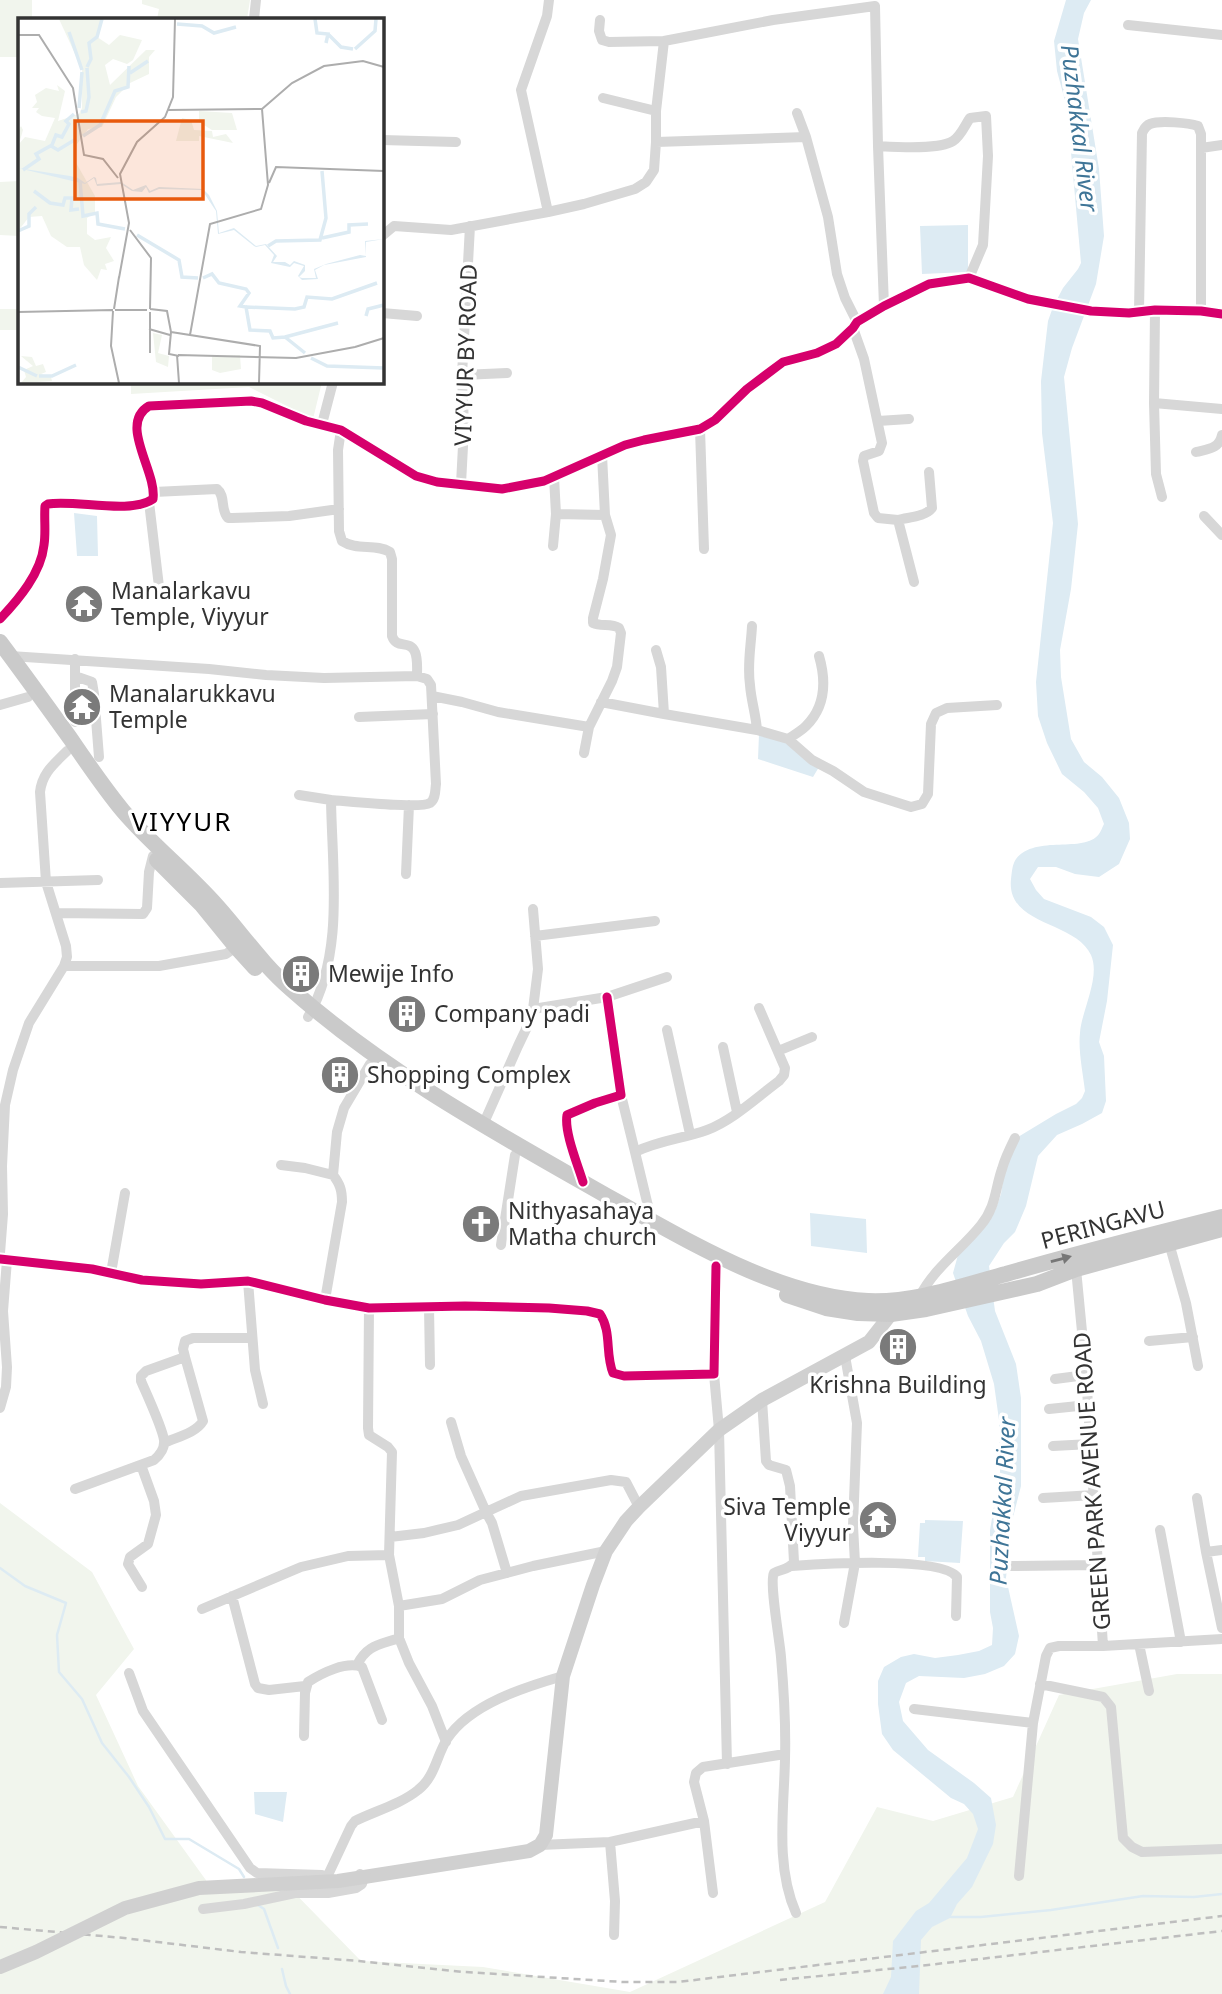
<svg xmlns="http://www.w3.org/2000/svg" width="1222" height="1994" font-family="'Noto Sans',sans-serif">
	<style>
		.green { fill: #f1f5ed }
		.water { fill: #ddebf3 }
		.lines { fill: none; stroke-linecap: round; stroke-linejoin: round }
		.stream { stroke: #ddebf3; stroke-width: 2.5 }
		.street { stroke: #d7d7d7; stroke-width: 10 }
		.secondary { stroke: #d0d0d0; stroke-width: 14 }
		.primary { stroke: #cacaca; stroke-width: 16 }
		.rail { stroke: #bebebe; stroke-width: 2.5; stroke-dasharray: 7 5; stroke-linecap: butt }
		.secondary-bridge { stroke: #d0d0d0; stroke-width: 14 }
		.cycleway-casing { stroke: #fff; stroke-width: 13 }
		.cycleway { stroke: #d6006c; stroke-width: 9 }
		.oneway { fill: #777 }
		.labels { text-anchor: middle; stroke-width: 7; stroke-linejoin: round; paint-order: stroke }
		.street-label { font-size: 23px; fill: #333; stroke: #fff }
		.poi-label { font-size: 23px; fill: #333; stroke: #fff; text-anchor: start }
		.water-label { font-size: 24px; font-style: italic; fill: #3f7597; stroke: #fff }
		.quarter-label { font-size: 26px; letter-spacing: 2px; fill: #000; stroke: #fff }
		.inset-river { fill: none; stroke: #ddebf3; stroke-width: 3.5 }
		.inset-road { fill: none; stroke: #adadad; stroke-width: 2 }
		.view { fill: #e8590c; fill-opacity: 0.15; stroke: #e8590c; stroke-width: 3.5 }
		.inset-edge { fill: none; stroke: #333; stroke-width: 3.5 }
	</style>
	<rect width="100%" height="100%" fill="#fff"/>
	<path class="green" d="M0 0H32V19H19V57H0Z
		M142 0H250L247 19H157L159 9 142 4Z
		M19 181V236L0 235V182Z
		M0 309H19V330H0Z
		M131 382H322L313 419 249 387 131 394Z
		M0 1503 92 1572 134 1649 96 1695 138 1786 208 1883 278 1876 361 1961 483 1967 630 1992 825 1902 877 1807 933 1821 1013 1797 1059 1695 1177 1674H1222V1994H0Z"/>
	<path class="water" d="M1066 0H1091L1084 13 1078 39 1099 169 1104 236 1096 284 1072 348 1064 377 1078 524 1071 589 1060 650 1061 677 1071 739 1084 762 1102 777 1119 798 1129 823 1130 839 1119 864 1099 877 1075 874 1056 867H1038L1030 879 1036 890 1044 899 1091 917 1104 927 1113 945 1107 1001 1099 1042 1104 1056 1106 1101 1102 1113 1082 1124 1057 1135 1038 1156 1026 1206 1015 1232 1004 1243 989 1266 995 1311 1016 1364 1021 1398V1486L1012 1521 1006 1578 1019 1636 1015 1654 1004 1666 985 1674 964 1678 919 1676 906 1683 899 1702 903 1721 928 1750 974 1783 991 1798 996 1825 993 1844 972 1887 957 1904 950 1918 932 1927 921 1940 919 1994H883L891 1977 893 1941 916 1911 929 1903 967 1858 978 1829 973 1814 964 1804 951 1798 893 1750 882 1734 878 1704V1681L884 1667 901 1657 914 1654 935 1658 958 1655 979 1651 992 1645 993 1628 990 1612V1530L1000 1472 999 1420 994 1384 981 1341 968 1316 953 1273 958 1255 995 1211 1001 1194 1004 1175 1018 1137 1056 1114 1076 1104 1082 1098 1085 1091C1083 1073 1078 1050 1080 1033 1081 1012 1101 977 1091 955 1076 921 1006 926 1011 879 1012 872 1012 865 1016 859 1036 834 1084 854 1099 834 1101 831 1102 828 1104 824L1098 808 1084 792 1062 774 1047 743 1038 716 1036 682 1053 523 1042 433 1041 381 1048 321 1053 307 1063 288 1078 269 1081 263 1067 108 1057 71 1054 41Z
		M968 225V272L922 274 920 226Z
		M74 513 97 516 98 556H77Z
		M759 734 785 742 819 767 813 777 758 759Z
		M810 1213 866 1219 867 1253 811 1246Z
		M925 1520 963 1521 960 1563 925 1561V1557H918L920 1523H925Z
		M254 1792H287L283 1822 255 1814Z"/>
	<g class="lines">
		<path class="stream" d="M0 1568 25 1586 66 1603 57 1635 59 1672 82 1699 102 1743 129 1777 149 1807 165 1839H189L239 1869 244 1877
			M258 1905 264 1909 278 1948
			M951 1917H981L1051 1910 1143 1896 1194 1897 1222 1894
			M282 1969 286 1986 290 1994"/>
		<path class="street" d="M254 19 256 0
			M600 20 599 31 602 40 609 42 664 41 656 111V142L806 137
			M1128 25 1222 35
			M664 41 773 20 875 6 878 146C896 147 939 150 953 141 961 136 965 125 970 118L986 116 988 156 983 245 969 278
			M603 98 656 111
			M797 113 806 137 828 217 837 274 845 298 857 322
			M382 140 456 142
			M878 146 884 306
			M1201 148 1222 145
			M548 212 521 90 547 16 549 0
			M382 236 394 226 451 230 548 212 584 204 635 189 646 182 654 170 656 142
			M1155 310 1154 403 1222 409
			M1139 312 1142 133C1145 128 1145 126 1150 124 1160 120 1189 123 1198 126L1201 134V311
			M382 313 417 316
			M853 328 864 359 882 443 879 451 864 456 863 461 874 513 878 518 898 520
			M462 375 507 373
			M1154 403 1156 474 1162 497
			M878 421 909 419
			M322 424 333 382
			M700 429 704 549
			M341 430 338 450 339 531 342 541C357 551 376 543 390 552L392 559V636C397 650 409 639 415 652 418 659 417 668 417 676
			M1196 452C1208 449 1219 449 1222 435
			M461 484 464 427 462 375 470 226
			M154 492 217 489C226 496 220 510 228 518H232L289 516 339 509
			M149 502 160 595
			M556 514 605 515
			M1204 516 1222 535
			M553 546 556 514 554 477
			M914 582 898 520C909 517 925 517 932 508L929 472
			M0 619C19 599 41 573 44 545 46 532 44 519 45 506L48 504C74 499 130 515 153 499 157 471 118 424 149 406L251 401 262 403 306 421 341 430 416 476 437 482 502 489 544 481 625 445 644 440 700 429 715 420 747 389 783 362 817 353 836 344 853 328 857 322 884 306 929 284 969 278 1028 299 1091 311 1129 313 1155 310 1201 311 1222 314
			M752 626C751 646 747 665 750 685 751 700 756 715 757 730
			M656 650 661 667 664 714 757 730 788 739 812 760 833 771 864 792 911 807 922 804 928 794 931 724 936 713 947 708 997 705
			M10 656 209 669 266 675 324 678 417 676 427 679 431 685 436 784C435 790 436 799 430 803 420 809 347 801 331 800
			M75 659V722
			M75 676 92 682 94 694 99 757
			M432 696 462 702 498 712 589 727
			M601 702 664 714
			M0 705 28 697
			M359 717 433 714
			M788 739C794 735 801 731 806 726 826 706 826 680 819 656
			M584 753 589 727 612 681 617 667 621 633 619 628C611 623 601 627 593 623V618L603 579 611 535 605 515 602 455
			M299 795 331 800C332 870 345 954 308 1017
			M406 874 409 805
			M0 883 98 880
			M57 913 143 914 147 908 149 872 153 856
			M535 936 655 921
			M64 966H159L226 954 236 947
			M533 1009 607 997 667 977
			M667 1030 690 1134
			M723 1047 737 1112
			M778 1051 812 1037
			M621 1095 635 1152
			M483 1125 518 1046 528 1025 533 1009 538 969 533 909
			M281 1165 305 1168 333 1175
			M583 1182C577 1165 564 1132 567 1115L595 1103 621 1095 607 997
			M648 1218V1206L635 1152C660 1140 682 1139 707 1130 733 1120 756 1098 779 1081L784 1075 785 1068 759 1008
			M1169 1243 1186 1303 1198 1366
			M501 1245 515 1155
			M0 1253 3 1214 2 1166 5 1105 13 1070 29 1023 64 966 67 957 66 946 46 882 40 792C42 773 54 764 67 751
			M0 1259 92 1269 142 1280 201 1284 248 1281 325 1300 369 1308 465 1306 549 1308 587 1311 600 1314C612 1332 605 1354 613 1373L624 1376 714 1374 716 1266
			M111 1273 125 1193
			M248 1281 255 1370 263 1404
			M920 1296C935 1267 961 1250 981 1225 996 1207 995 1189 1002 1169 1005 1158 1010 1148 1015 1138
			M325 1300 342 1202C342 1190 340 1184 333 1175L337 1132 344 1108 370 1064
			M429 1307 430 1365
			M369 1308 368 1428 369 1435 388 1447 392 1452 389 1555 399 1606
			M1149 1341 1193 1337
			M714 1374 719 1430 727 1764
			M1055 1379 1086 1375
			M762 1400 766 1461 769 1465 786 1470 790 1486 794 1562C789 1570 781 1569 774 1573 769 1582 780 1642 781 1657 784 1692 786 1725 785 1759 784 1809 775 1866 796 1913
			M0 1408 6 1387 7 1367 3 1311 7 1260
			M1049 1409 1088 1405
			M164 1443C177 1437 196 1433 203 1421L185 1357 183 1349 185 1341 193 1338H251
			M1053 1446 1091 1444
			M141 1465 154 1501 156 1515 148 1544 130 1557 128 1564 142 1587
			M75 1489 154 1460C160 1455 165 1449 164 1440 162 1427 147 1395 141 1381V1376L146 1371 185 1357
			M1043 1498 1094 1495
			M1197 1498 1206 1552
			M1160 1530 1181 1642
			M390 1537 424 1533 458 1525 486 1512 461 1456 451 1422
			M1222 1550 1206 1552 1222 1628
			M792 1566C820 1564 942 1556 957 1577L956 1616
			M1011 1566 1098 1565
			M507 1573 492 1523 486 1512 521 1496 611 1480 626 1482 639 1507
			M232 1596 255 1684 258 1688 269 1690 305 1686
			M202 1609 301 1567 348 1556 389 1555
			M844 1623 855 1563 853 1526 857 1423 845 1356
			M1139 1644 1149 1691
			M1103 1646 1222 1639
			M357 1665C367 1645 379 1645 399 1638
			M129 1673 143 1711 250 1868 257 1873 322 1875
			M1040 1684 1103 1697 1111 1707 1123 1838 1132 1847 1142 1852 1222 1849
			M914 1709 1033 1723 1046 1656 1050 1648 1059 1646H1103L1086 1373 1076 1269
			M304 1736 305 1693 308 1682C322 1673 346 1661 362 1667L382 1720
			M446 1742 432 1706 409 1663 399 1638V1606L442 1599 480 1580 533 1566 606 1551
			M610 1842 704 1821
			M540 1845 610 1842 615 1901 614 1935
			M328 1875 351 1826 355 1821C375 1811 401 1804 418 1790 435 1777 436 1757 447 1739 470 1704 525 1687 563 1676
			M1019 1876 1033 1723
			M713 1893 704 1821 694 1782 696 1773 703 1767 785 1754
			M203 1909 244 1904 295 1893H328L356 1888 362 1884 364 1877 360 1874"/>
		<path class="secondary" d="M364 1877 529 1851 540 1845 546 1835 563 1676 593 1585 606 1551 626 1521 639 1507 719 1430 762 1400 869 1342 891 1314 890 1307"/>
		<path class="primary" d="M0 642C24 674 47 706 70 738 87 763 104 788 123 811 152 845 187 872 217 906 242 934 262 964 291 989 388 1075 502 1136 614 1200 690 1242 780 1297 868 1301 915 1303 961 1286 1006 1274 1078 1253 1150 1235 1222 1217
			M157 860 201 904 236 947 255 968
			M787 1295 826 1308 858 1313 891 1314 926 1309 1037 1284 1076 1269 1222 1229"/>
		<path class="rail" d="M0 1927 124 1938 241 1952 359 1961 464 1972 623 1982H678L1222 1916
			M780 1980 928 1965 1222 1931"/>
		<path class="secondary-bridge" d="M0 1967 36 1952 125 1908 199 1888 338 1881 364 1877"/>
		<g class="cycleway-casing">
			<path id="cycleway" d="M0 619C19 599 41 573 44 545 46 532 44 519 45 506L48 504C74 499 130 515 153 499 157 471 118 424 149 406L251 401 262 403 306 421 341 430 416 476 437 482 502 489 544 481 625 445 644 440 700 429 715 420 747 389 783 362 817 353 836 344 853 328 857 322 884 306 929 284 969 278 1028 299 1091 311 1129 313 1155 310 1201 311 1222 314
				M583 1182C578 1165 564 1132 567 1115L595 1103 621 1095 607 997
				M0 1259 92 1269 142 1280 201 1284 248 1281 325 1300 369 1308 465 1306 549 1308 587 1311 600 1314C612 1332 605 1354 613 1373L624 1376 714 1374 716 1266"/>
		</g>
		<use href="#cycleway" class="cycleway"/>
	</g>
	<defs><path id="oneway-solid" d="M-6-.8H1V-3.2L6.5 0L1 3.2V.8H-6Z" transform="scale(1.75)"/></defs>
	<use class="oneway" href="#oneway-solid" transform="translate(1061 1259) rotate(-15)"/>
	<defs>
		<g id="temple-disc" transform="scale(2.0125)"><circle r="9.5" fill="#7a7a7a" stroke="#fff"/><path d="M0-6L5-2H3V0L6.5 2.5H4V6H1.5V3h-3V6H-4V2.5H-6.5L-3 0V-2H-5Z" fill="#fff"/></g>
		<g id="building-disc" transform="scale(2.0125)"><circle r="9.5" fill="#7a7a7a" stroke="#fff"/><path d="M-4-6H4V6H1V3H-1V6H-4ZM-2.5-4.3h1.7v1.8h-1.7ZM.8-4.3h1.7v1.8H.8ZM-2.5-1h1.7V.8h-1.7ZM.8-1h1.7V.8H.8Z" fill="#fff"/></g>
		<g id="church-disc" transform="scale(2.0125)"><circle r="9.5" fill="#7a7a7a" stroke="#fff"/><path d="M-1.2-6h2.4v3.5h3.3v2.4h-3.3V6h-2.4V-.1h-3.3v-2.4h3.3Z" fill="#fff"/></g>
	</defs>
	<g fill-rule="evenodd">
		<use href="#temple-disc" x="84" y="604"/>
		<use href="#temple-disc" x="82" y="707"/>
		<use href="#building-disc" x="301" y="974"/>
		<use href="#building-disc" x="407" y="1014"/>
		<use href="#building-disc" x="340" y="1075"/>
		<use href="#church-disc" x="481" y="1224"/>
		<use href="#building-disc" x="898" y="1347"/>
		<use href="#temple-disc" x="878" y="1520"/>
	</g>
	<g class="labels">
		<g class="street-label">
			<text transform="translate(466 355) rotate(-88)" y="8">VIYYUR BY ROAD</text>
			<text transform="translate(1103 1225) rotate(-15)" y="8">PERINGAVU</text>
			<text transform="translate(1092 1481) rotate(-94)" y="8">GREEN PARK AVENUE ROAD</text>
		</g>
		<g class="poi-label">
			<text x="111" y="599">Manalarkavu<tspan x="111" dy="26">Temple, Viyyur</tspan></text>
			<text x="109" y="702">Manalarukkavu<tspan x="109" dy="26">Temple</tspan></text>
			<text x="328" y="982">Mewije Info</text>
			<text x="434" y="1022">Company padi</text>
			<text x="367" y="1083">Shopping Complex</text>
			<text x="508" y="1219">Nithyasahaya<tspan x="508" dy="26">Matha church</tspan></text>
			<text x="898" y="1393" text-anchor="middle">Krishna Building</text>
			<text x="851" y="1515" text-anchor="end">Siva Temple<tspan x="851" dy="26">Viyyur</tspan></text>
		</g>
		<g class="water-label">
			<text transform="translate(1079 128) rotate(83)" y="8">Puzhakkal River</text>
			<text transform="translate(1003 1501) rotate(-87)" y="8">Puzhakkal River</text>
		</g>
		<g class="quarter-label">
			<text x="182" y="831">VIYYUR</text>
		</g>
	</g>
	<g transform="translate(18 18)">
		<rect width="366" height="366" fill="#fff"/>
		<path d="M41 1H84L79 19 91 27 102 17 124 22 115 42 109 46 95 41 87 47 92 67 128 32H137L131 39V56L112 65 98 79 84 109 70 111 59 126 57 143 77 178V194L69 200V216L77 222 93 219 88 230 96 243 87 246 89 252 83 251 79 262 66 247 62 229H49L33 218 24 198 11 199 0 213V113L3 108 5 112 1 126 7 119 27 123 37 100 24 98 18 94 21 90H14L19 84 17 77 28 70 41 73 39 67 47 73 40 103 61 96 64 90V51ZM181 93 214 95 219 112H194L181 104ZM164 100 173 102 176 112 194 113 195 119 208 116 215 125 181 118V123H158ZM135 315 144 317 140 335 151 338 150 349 138 344ZM222 337 223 351 202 355 194 352V338ZM3 338 14 339 18 348 25 346 28 354 23 356 33 359 34 363 3 365 8 359 6 352 15 348Z" fill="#f1f5ed"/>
		<path d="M0 150 52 158 60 160 67 165 76 159 78 160 79 166 103 164 115 172 128 167 132 173 141 169 185 171 191 177 199 193 201 215 216 210 238 228 248 226 259 238 255 244H267L272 247 276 243 287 247V253L281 259 284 260H298L296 251 308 246 342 237 348 238 347 223 366 221 348 224V239L306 247 297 252 300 261 284 262 280 258 286 248 276 245 272 249 253 245 256 237 247 227 238 229 236 228 216 212 200 216 198 193 184 172 141 171 131 175 128 169 124 174 114 173 103 166 79 168 76 160 67 166Z" fill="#ddebf3"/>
		<path class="inset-river" d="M297 1 299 15 310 16 308 25M159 6 184 8 196 15 218 9M51 14 64 52M311 17 323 29 335 31M337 31 357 13 358 1M69 49 73 41 71 25 79 19 84 1M112 55 130 43M61 90 64 54M63 94 68 93 71 79 69 50M65 118 82 107 97 73 110 69 111 48M33 128 40 132 58 121M5 152 21 141 18 136 34 127 38 117 44 119 51 106 48 103 56 96M62 163 65 198 79 195 80 206 107 211M16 173 32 185 45 187 47 180H54L53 192 61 191M0 213 11 208V196L18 189M119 217 161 242 164 259 180 260M304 220 331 214V207L350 206M250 228 258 223 302 222 308 200 304 153M185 260 194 256 201 265 228 271 231 275 222 288 228 289 232 312 252 313 255 320 267 319 287 335M228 289 277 291 286 289 289 279 314 281 359 265M348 298 350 291 366 287M267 319 320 305M293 340 309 348 366 350M0 349 19 358M21 358H34L58 347"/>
		<path class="inset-road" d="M0 17H21L55 70 66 137 85 141 100 160M150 92 244 91 274 65 306 48 345 43 366 49M251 165 258 149 366 153M112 212 133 240 132 291M101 260 111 205 102 156 119 124 147 99 155 79 157 1M96 291 101 259M132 291 149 293 153 314M97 292H129M95 293 93 328 101 365M0 294 95 292M132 294V335M131 311 152 317M153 314 242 328 241 365M153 314 151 336 161 338M172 317 192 206 243 191 250 167 244 91M337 329 366 320M159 337 161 365M160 337 278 340 337 329"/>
		<path class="view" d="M57 103H185V181H57Z"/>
		<rect width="366" height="366" class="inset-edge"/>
	</g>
</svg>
